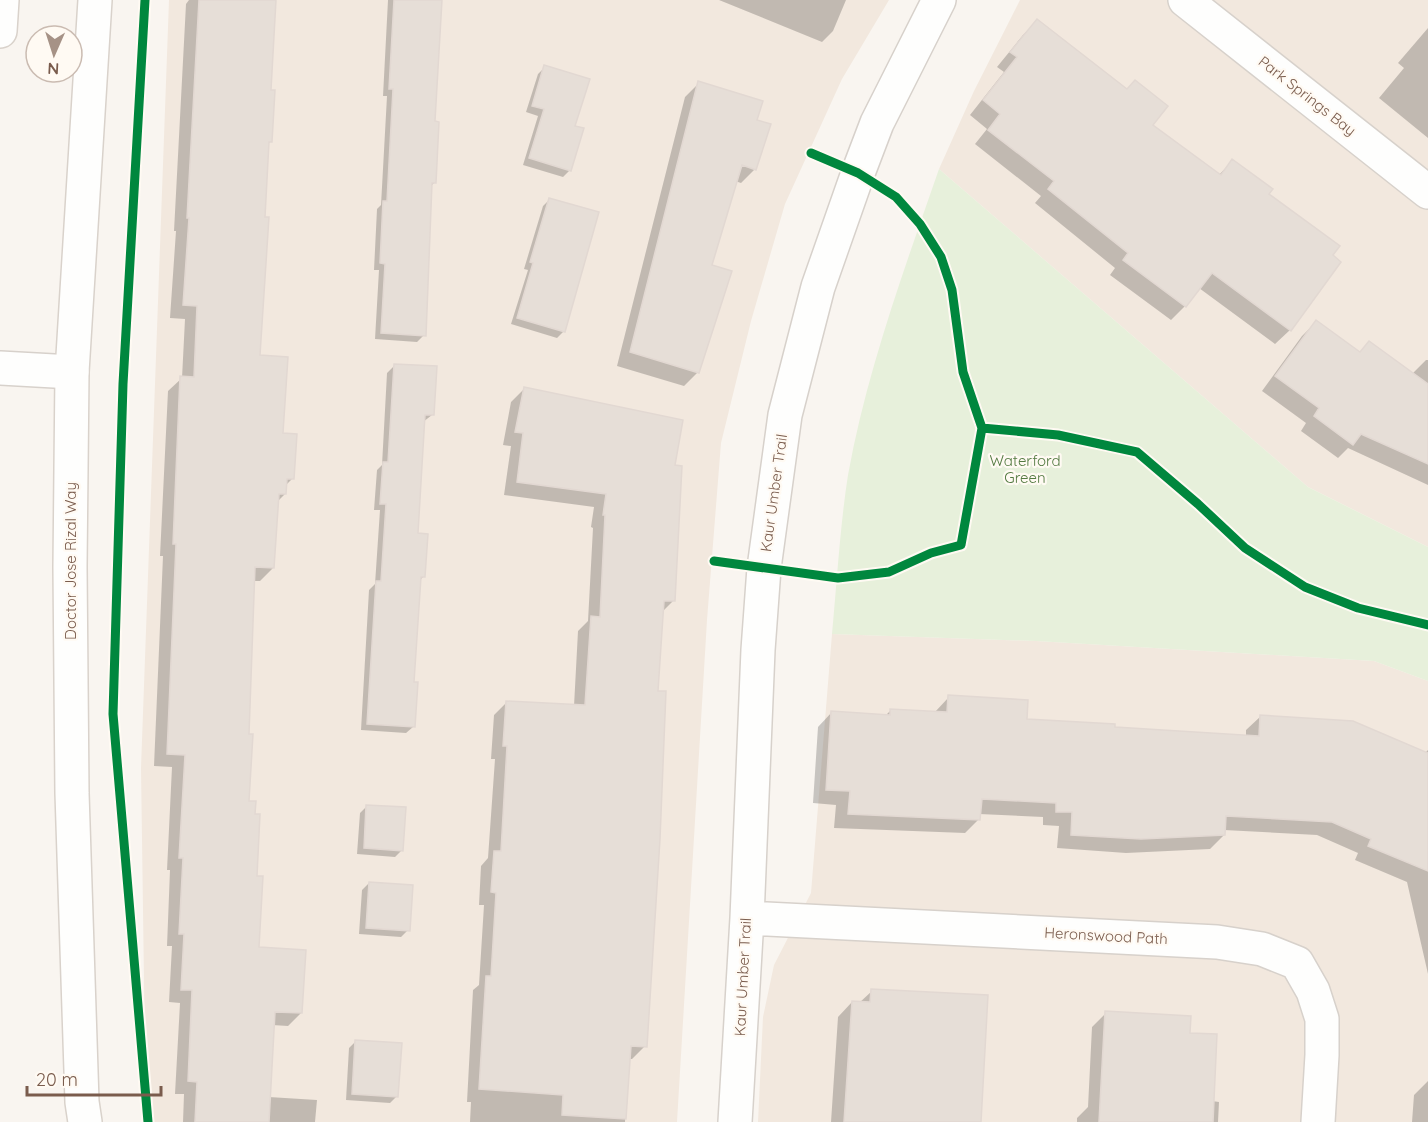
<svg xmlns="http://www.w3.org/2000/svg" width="1428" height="1122" font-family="Quicksand,sans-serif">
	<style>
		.residential { fill: #f2e8de }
		.green { fill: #e7f0db }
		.shadow { fill: #0003 }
		.building { fill: #e6ded7; stroke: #e2d8d2; stroke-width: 1.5 }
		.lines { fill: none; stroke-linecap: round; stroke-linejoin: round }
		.street-casing { stroke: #d7d1cb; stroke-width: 36 }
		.secondary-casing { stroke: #d9d2cb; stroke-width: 36 }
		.street { stroke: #fefefd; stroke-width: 33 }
		.secondary { stroke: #fefefd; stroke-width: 33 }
		.cycleway-casing { stroke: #fffaf3; stroke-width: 13 }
		.cycleway { stroke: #00873e; stroke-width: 9 }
		.labels { text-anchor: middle; stroke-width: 4.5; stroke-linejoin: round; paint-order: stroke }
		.street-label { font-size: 15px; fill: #7a5c4d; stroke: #fffaf3 }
		.park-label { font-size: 15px; fill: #537a41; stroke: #fffaf3 }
	</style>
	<rect width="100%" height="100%" fill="#f9f5f0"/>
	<path class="residential" d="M169 0H889L842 79 785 204 751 321 721 443 707 620 677 1122H146L141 768Z
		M1020 0H1428V547L1308 487 939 169 974 91Z
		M832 634 1036 641 1374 661 1428 681V1122H758L763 1017 774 965 811 893Z"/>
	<path class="green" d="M939 169 1308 487 1428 547V681L1374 661 1036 641 832 634C837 582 840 526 848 475 867 370 904 270 939 169Z"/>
	<path class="shadow" d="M189 0H275L270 91 271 141 267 145 259 357 293 478 285 486V494L277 502 273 568 260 581H253L247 735V802L256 877 258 949 301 1013 288 1026 272 1025 269 1097 317 1100 315 1122H183L184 1094H175L180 1003 169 1002 172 946H167L170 870H167L172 767 154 766 163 556H160L168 391 182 378 185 319 170 318 176 231H174L186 4Z
		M388 0H440L433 123 434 183 430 187 424 335 417 342 375 339 379 270H374L377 209 381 205 387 96H383Z
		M719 0H846L833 31 822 42Z
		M1037 21 1151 125 1219 175 1232 161 1339 262 1290 330 1275 344 1199 288 1185 306 1171 320 1110 275 1115 268 1035 203 1041 196 975 144 987 129 970 115 1004 72 997 67 1023 35Z
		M1428 28V138L1379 98 1404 68 1398 63Z
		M545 67 574 127 570 170 563 177 523 165 538 116 526 112 538 74Z
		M699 83 755 121V169L741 183 735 181 710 266 698 372 684 386 617 366 685 97Z
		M550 199 564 331 557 338 511 324 528 270 524 269 543 206Z
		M1316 322 1359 353 1412 374 1426 360H1428V485L1348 448 1338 458 1301 431 1306 423 1262 391 1302 336Z
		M394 366 432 415 423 422 416 535 424 576 419 581 413 683V727L406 733 361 730 369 590 375 584 380 510H374L377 470 382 465 387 373Z
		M524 389 673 466V601L662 612 656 692 645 1046 632 1059H628L625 1122H470L471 1102H467L473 990 479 985 484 905H479L481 866 488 858 495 759H491L494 715 507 702 574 706 578 631 588 621 593 528 591 527 594 507 504 495 511 446 503 445 511 402Z
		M949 697 1025 720 1113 729 1246 737V730L1261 716 1425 753 1428 750V974L1407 882 1355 860 1358 853 1317 835 1224 830V835L1210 849 1126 853 1057 848 1059 826 1043 825V817L979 814V819L965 833 834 828 836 805 813 803 818 727 832 712 885 716 891 710 934 713Z
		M367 806 402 850 395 857 357 854 360 813Z
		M369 883 408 930 401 937 359 934 362 890Z
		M872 991 979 1122H831L838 1017 852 1002 859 1003Z
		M1106 1013 1188 1034 1212 1101 1219 1102 1218 1122H1077V1118L1088 1107 1092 1027Z
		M356 1041 397 1096 390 1103 346 1100 349 1048Z
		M1428 1081V1122H1412L1414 1095Z"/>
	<path class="building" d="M199 0H276L271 90H275L272 142H269L265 217H269L260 355 288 357 283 433 297 434 294 479H287L286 494H279L274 568 255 567 249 734H253L249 801H256L255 814H260L257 876H263L259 947 306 950 302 1013 275 1012 269 1122H195L197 1082 188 1081 192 990H181L184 934H179L183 858H179L185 755 167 754 176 544H173L180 376 194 377 197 306 183 305 189 218H187Z
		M394 0H442L435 121 439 122 436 183H432L426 336 381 333 385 264 380 263 383 201H387L393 89H389Z
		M1037 19 1127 89 1135 80 1168 106 1153 125 1221 175 1232 159 1273 189 1269 194 1340 246 1333 255 1341 262 1291 331 1212 273 1186 307 1123 260 1128 253 1048 189 1054 181 988 130 1000 114 983 100 1017 57 1010 52Z
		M544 65 590 79 575 126 584 128 571 171 529 158 544 109 532 106Z
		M698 81 763 101 757 120 771 124 756 170 742 165 712 265 732 271 699 373 630 352Z
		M549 198 599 212 565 332 517 318 533 263 530 262Z
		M1316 320 1360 352 1369 341 1428 384V464L1361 434 1353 445 1314 416 1319 408 1275 376Z
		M394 364 437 366 434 415H425L418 533 428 534 425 577H421L414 682H418L415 727 367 724 376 581H381L386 504H380L383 462H388Z
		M524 387 683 420 675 465 682 466 675 601H664L658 691H666L660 839 647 1047 631 1046 626 1119 562 1115 563 1095 479 1089 486 976H491L496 893 491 892 494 851H501L507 746H503L506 701 585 705 591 616 600 617 605 515H603L606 494 517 482 523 433 515 432Z
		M948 695 1028 700 1027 719 1115 724V727L1259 736 1260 715 1353 721 1428 753V871L1368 846 1371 839 1332 822 1226 816 1225 835 1141 839 1071 835 1072 812H1056V803L982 799 980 820 848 814 850 791 826 790 831 711 890 715V709L947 712Z
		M366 805 406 807 403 851 364 848Z
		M369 882 413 885 410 931 366 928Z
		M871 989 988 995 981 1122H844L852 1001 870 1002Z
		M1105 1011 1191 1016 1190 1033 1217 1034 1213 1122H1099Z
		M355 1040 402 1043 398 1097 352 1094Z"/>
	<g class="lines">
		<g class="street-casing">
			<path id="street" d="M1185 0 1428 192
				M0 368 72 372
				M747 918 1217 942 1262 949 1297 963 1313 991 1322 1019V1055L1318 1122
				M735 1122 747 918 758 650 764 568 785 415 818 287 858 173 877 123 939 0"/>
		</g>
		<g class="secondary-casing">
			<path id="secondary" d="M0 31 2 0
				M85 1122 82 1102 72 793 70 567 72 372 95 0"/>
		</g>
		<use href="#street" class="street"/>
		<use href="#secondary" class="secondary"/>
		<g class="cycleway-casing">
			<path id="cycleway" d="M145 0 123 384 113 714 148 1122
				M811 153 858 173 896 197 920 224 941 257 952 290 963 372 982 428 1058 435 1137 452 1198 504 1245 548 1305 587 1358 608 1428 625
				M714 561 838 578 889 572 931 553 961 545 982 428"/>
		</g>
		<use href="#cycleway" class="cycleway"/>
	</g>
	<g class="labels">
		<g class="street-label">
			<text transform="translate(1307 96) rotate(38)" y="5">Park Springs Bay</text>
			<text transform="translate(774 493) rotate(-82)" y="5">Kaur Umber Trail</text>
			<text transform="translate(71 561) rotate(-90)" y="5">Doctor Jose Rizal Way</text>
			<text transform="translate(1106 936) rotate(3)" y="5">Heronswood Path</text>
			<text transform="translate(743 977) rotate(-87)" y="5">Kaur Umber Trail</text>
		</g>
		<g class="park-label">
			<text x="1025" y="466">Waterford<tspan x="1025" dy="17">Green</tspan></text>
		</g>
	</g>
	<g transform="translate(54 54) rotate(183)"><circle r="28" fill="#fffaf3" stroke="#cabbb1" stroke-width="1.5"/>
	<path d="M0-4.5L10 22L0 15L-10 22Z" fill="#a69286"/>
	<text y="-9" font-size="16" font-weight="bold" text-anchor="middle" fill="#7a5c4d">N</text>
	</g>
	<path d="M27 1086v9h134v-9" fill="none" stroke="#7a5c4d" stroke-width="3"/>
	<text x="36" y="1086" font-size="18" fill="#7a5c4d" stroke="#fffaf3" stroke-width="4.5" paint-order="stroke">20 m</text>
</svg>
